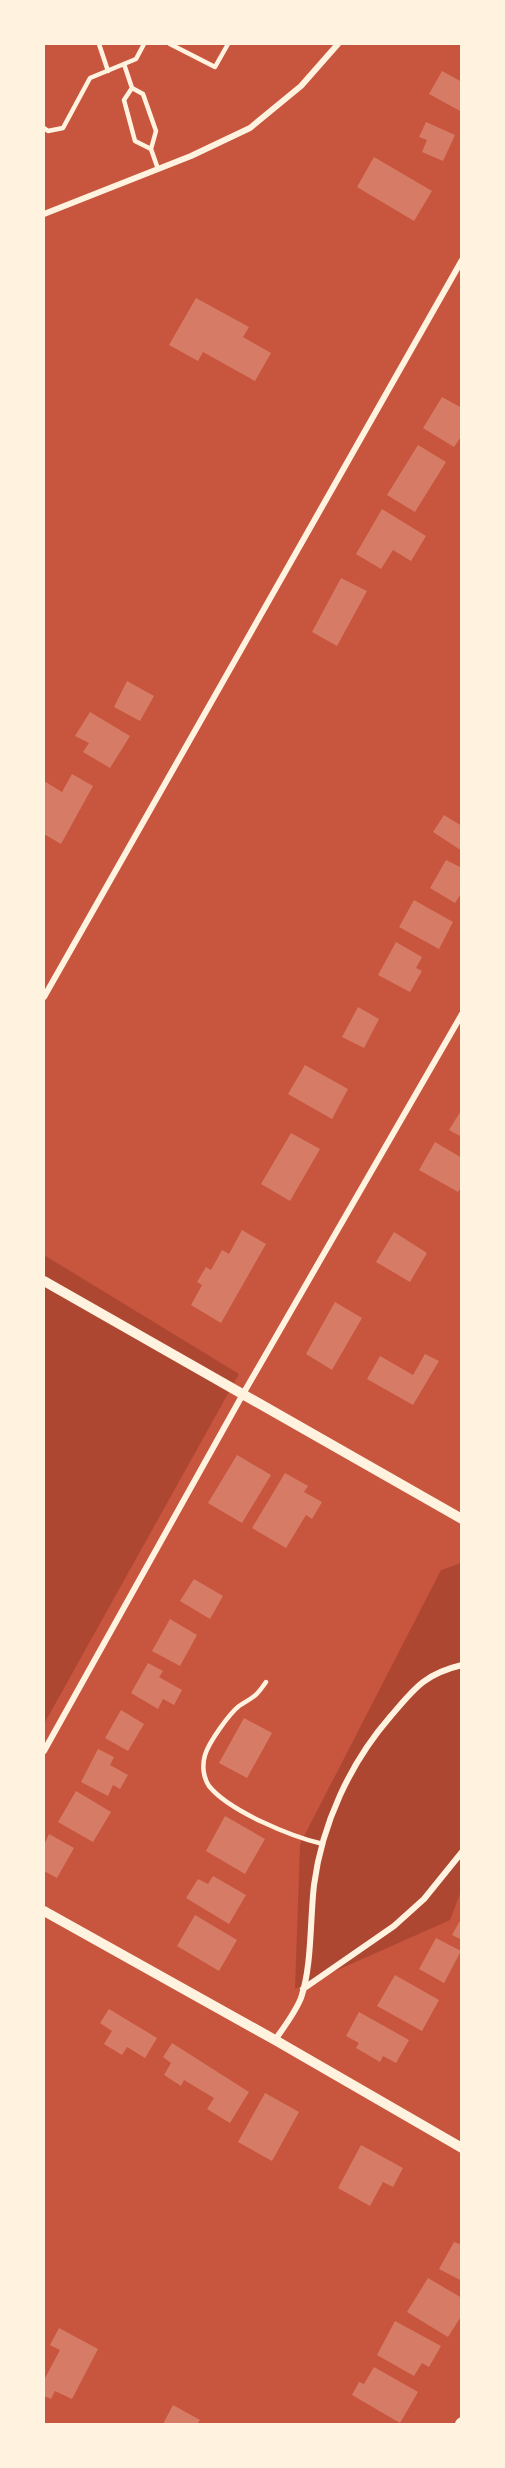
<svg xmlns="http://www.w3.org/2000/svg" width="505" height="2468" font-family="'Archivo Narrow',sans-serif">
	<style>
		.green { fill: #ae4732 }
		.building { fill: #d67c66 }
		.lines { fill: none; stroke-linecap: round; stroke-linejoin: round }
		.service { stroke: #fff3e0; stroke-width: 4.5 }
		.minor { stroke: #fff3e0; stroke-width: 6 }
		.tertiary { stroke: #fff3e0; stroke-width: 10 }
		.secondary { stroke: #fff3e0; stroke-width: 12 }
	</style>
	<rect width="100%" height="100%" fill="#c8553d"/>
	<path class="green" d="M44 1255 239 1374 44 1724Z
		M461 1563V1891L450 1920 295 1989 300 1844 441 1570Z"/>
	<path class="building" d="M442 71 462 82V112L429 94Z
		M426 122 455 135 443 161 422 152 427 140 419 137Z
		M374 157 432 191 414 221 357 187Z
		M196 298 249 327 243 337 271 353 255 381 203 352 198 361 169 345Z
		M442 397 462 408V435L454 447 423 428Z
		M418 445 446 462 415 512 387 495Z
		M382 509 426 536 411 561 393 550 381 569 356 554Z
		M341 578 367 591 337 646 312 632Z
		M127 681 154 696 140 721 114 707Z
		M90 712 130 736 110 768 83 752 89 743 75 736Z
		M72 774 93 786 61 844 44 834V781L62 792Z
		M444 815 462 826V851L433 832Z
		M446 860 462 868V892L455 903 430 888Z
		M414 900 453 922 439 949 399 927Z
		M396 942 422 957 416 968 422 971 410 992 378 975Z
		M358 1007 379 1019 364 1048 342 1037Z
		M305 1065 348 1089 332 1119 288 1094Z
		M462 1109V1137L449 1130Z
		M291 1133 320 1149 290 1201 261 1184Z
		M435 1142 462 1158V1186L458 1192 419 1170Z
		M242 1230 266 1244 221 1323 191 1305 202 1285 197 1282 206 1267 211 1270 222 1250 229 1254Z
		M394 1232 427 1253 410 1282 376 1262Z
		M335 1302 362 1318 332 1370 306 1354Z
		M425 1354 439 1361 413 1405 367 1379 380 1356 413 1375Z
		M237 1455 271 1475 242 1523 208 1503Z
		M285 1473 308 1486 304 1492 322 1502 312 1519 306 1515 286 1548 252 1528Z
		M194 1579 223 1596 210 1619 180 1601Z
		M170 1619 197 1635 180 1666 152 1651Z
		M148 1663 163 1671 159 1677 182 1690 174 1705 163 1699 158 1709 131 1693Z
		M121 1710 144 1724 128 1751 105 1738Z
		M244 1718 272 1733 247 1778 219 1763Z
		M98 1749 114 1757 110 1765 128 1775 120 1789 113 1785 108 1796 81 1782Z
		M76 1791 111 1812 93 1842 58 1822Z
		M225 1816 265 1839 245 1874 206 1851Z
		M49 1834 74 1848 57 1878 44 1871V1845Z
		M213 1876 246 1895 229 1924 186 1898 198 1879 208 1884Z
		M195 1915 237 1940 219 1971 177 1946Z
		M462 1917V1940L452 1935Z
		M436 1938 461 1951 444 1983 419 1969Z
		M395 1975 439 2000 422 2031 377 2006Z
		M109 2009 157 2038 145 2058 127 2047 122 2055 104 2044 112 2031 100 2023Z
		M359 2012 409 2040 396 2063 383 2056 380 2062 356 2048 359 2043 346 2036Z
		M172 2043 249 2092 230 2123 207 2109 214 2098 184 2080 181 2086 164 2075 171 2063 163 2057Z
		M265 2093 299 2112 272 2161 238 2142Z
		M361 2145 403 2168 393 2187 383 2182 370 2206 338 2188Z
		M454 2242 462 2245V2281L439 2269Z
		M428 2278 462 2298V2315L448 2337 407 2312Z
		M395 2321 441 2346 429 2367 422 2363 414 2376 377 2355Z
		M59 2328 98 2349 72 2399 55 2391 51 2399 44 2396V2380L60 2350 50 2345Z
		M374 2367 418 2392 400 2423 352 2395 359 2382 364 2384Z
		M173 2405 200 2420 197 2424H163Z"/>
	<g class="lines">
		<path class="service" d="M99 44 108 71
			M170 44 215 67 228 44
			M124 64 132 88 143 94 156 131 151 149 135 141 124 100 132 88
			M44 128 48 131 63 128 90 78 136 59 144 44
			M151 149 158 169
			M266 1682C255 1698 254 1696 239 1706 229 1714 209 1742 205 1755 202 1765 203 1777 209 1786 229 1811 292 1837 323 1844"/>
		<path class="minor" d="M44 214 191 156 250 128 301 86 338 44
			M44 997 462 260
			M44 1751 243 1394 462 1014
			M303 1989 394 1926 424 1899 462 1852
			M275 2040C284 2027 295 2013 301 1998 312 1966 310 1919 314 1885 322 1824 350 1763 390 1717 414 1689 424 1674 462 1665"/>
		<path class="tertiary" d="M44 1281 462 1519
			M44 1911 275 2040 462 2148"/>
		<path class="secondary" d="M461 2424 462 2423"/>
	</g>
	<rect width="505" height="2468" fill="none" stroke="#fff3e0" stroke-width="90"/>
</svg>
